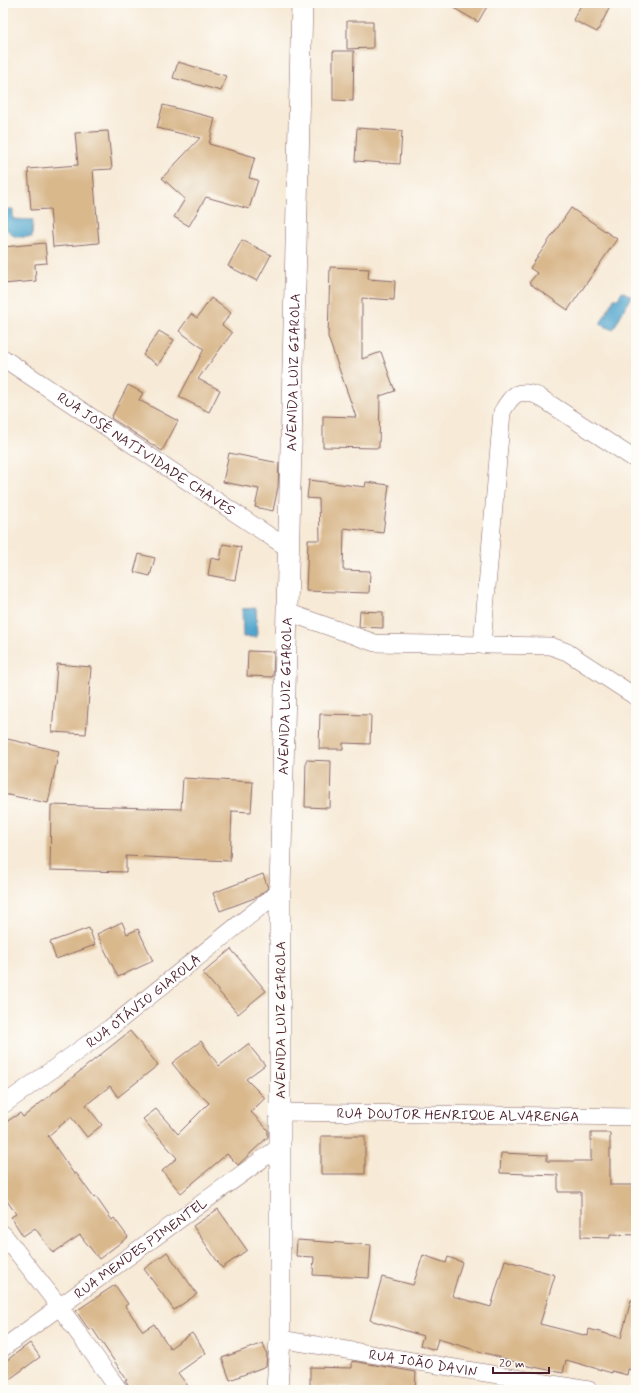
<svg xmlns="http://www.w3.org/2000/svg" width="639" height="1393" font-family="Mynerve,sans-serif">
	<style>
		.water { fill: #50a4cc; stroke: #4d627c }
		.building { fill: #d9b88c }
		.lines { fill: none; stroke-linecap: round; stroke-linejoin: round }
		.minor-casing { stroke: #876667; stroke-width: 18 }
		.tertiary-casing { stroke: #876667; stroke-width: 22 }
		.minor { stroke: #fff; stroke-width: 17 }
		.tertiary { stroke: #fff; stroke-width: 21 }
		.labels { text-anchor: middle; stroke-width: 4; stroke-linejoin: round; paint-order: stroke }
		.street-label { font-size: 14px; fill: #4a1f2b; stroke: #fdfcf7 }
	</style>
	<rect width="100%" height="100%" fill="#fdfcf7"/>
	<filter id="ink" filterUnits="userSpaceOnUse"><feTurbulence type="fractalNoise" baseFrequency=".025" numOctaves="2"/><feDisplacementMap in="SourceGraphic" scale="8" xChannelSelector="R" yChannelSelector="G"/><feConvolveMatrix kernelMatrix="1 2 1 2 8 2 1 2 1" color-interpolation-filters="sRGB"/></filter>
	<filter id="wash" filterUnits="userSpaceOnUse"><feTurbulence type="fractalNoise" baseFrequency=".012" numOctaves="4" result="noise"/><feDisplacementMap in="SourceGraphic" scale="16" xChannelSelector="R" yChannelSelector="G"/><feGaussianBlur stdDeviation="0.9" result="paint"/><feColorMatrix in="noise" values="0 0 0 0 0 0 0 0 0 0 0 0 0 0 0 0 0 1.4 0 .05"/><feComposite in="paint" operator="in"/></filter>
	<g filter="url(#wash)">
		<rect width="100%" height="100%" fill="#f7ead7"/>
		<path class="water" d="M3 209H13V219L33 220 32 237H15L3 226Z
			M622 291 631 296 613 330 600 324 614 299H618Z
			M256 608 257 637H243L242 609Z"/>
		<g id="blocks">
			<path class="building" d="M445 3H489L478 22Z
				M582 3H612L597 32 573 20Z
				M347 21H373V48L347 49Z
				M333 51H354L353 101 333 100Z
				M178 62 226 76 221 91 173 78Z
				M163 105 215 118 209 144 255 157 249 178 258 180 249 209 206 197 189 226 174 217 185 199 162 178 200 138 157 128Z
				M357 128 402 131 400 164 355 161Z
				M108 131 112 169 93 170 99 243 53 247 50 209 31 210 28 169 78 165 75 133Z
				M571 208 617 239 568 310 529 283 537 273 530 268Z
				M242 240 271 255 257 281 228 266Z
				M45 243 47 263 35 264 36 281 3 284V247Z
				M330 267 369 269 368 279 395 281 394 300 362 298V359L381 352 395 391 380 396 379 448 323 447V416L356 417 328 337Z
				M211 298 231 313 222 325 232 333 198 379 220 390 209 412 179 397 204 349 179 331 191 314 197 318Z
				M159 331 174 340 158 365 143 355Z
				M128 385 143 393 139 400 178 421 162 451 111 418Z
				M229 453 279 463 278 487 273 511 255 507 259 489 223 482Z
				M309 480 365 487 366 482 389 485 383 533 344 528 343 570 370 571 369 593 306 591 308 540H320L319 499 307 498Z
				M223 544 241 547 235 580 208 575 211 558 220 560Z
				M139 554 155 558 150 576 134 572Z
				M360 611 383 612V628L359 627Z
				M248 651 274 652 273 677 247 676Z
				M57 664 91 667 86 734 52 732Z
				M320 714 371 715 370 744 343 743V749H319Z
				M3 738 59 751 48 803 3 794Z
				M306 760 331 761 330 808 305 807Z
				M183 778 253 782 251 812 232 811 230 861 126 856V872L50 870 51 805 181 809Z
				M263 874 268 888 257 897 220 911 213 893Z
				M122 922 127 934 138 929 153 961 118 977 97 934Z
				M89 928 95 945 56 959 50 942Z
				M231 949 266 991 238 1014 203 973Z
				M130 1031 158 1065 118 1097 110 1086 86 1105 102 1125 87 1137 71 1117 48 1136 74 1174 76 1173 94 1198 96 1197 112 1220 114 1218 128 1237 99 1259 80 1235 53 1253 35 1228 23 1236 11 1217 16 1214 3 1195V1124L20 1113 23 1117Z
				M201 1041 219 1066 248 1044 265 1065 246 1079 265 1098 251 1112 268 1130V1137L238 1165 227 1154 181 1193 162 1171 177 1158 143 1119 156 1109 178 1134 209 1103 188 1083 172 1063Z
				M591 1133H610V1185H636V1235L610 1234V1238L581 1237V1192H558V1175L500 1173 501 1153 547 1155V1161H591Z
				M321 1136H365V1174H321Z
				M218 1209 247 1250 222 1268 193 1226Z
				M297 1240 371 1245 369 1278 313 1275 314 1257 296 1256Z
				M167 1252 197 1294 174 1310 144 1269Z
				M423 1255 446 1263 448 1257 462 1262 452 1296 491 1307 505 1260 555 1275 540 1324 588 1336 589 1329 621 1338 631 1300 636 1301V1371L628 1369 627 1375 612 1371V1373L566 1360 563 1373 529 1366 438 1339 435 1350 420 1345 423 1336 370 1320 382 1277 413 1285Z
				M115 1285 128 1304 125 1306 143 1331 154 1324 170 1348 192 1333 206 1353 178 1373 191 1390H132L125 1381 127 1380 92 1328 89 1330 76 1311Z
				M30 1343 40 1357 3 1384V1363Z
				M263 1343 267 1354 266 1366 230 1380 222 1358Z
				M352 1361 416 1372 415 1390H351V1387L310 1386V1367L352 1368Z"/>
		</g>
	</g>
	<g filter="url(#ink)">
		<use href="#blocks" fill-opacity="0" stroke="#876667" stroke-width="1"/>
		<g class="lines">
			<g class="minor-casing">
				<g id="minor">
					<path id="s1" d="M3 358 289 549"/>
					<path d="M287 612 375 643 551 646 567 652 636 697"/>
					<path d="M482 645 502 412C512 394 518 388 538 396L636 460"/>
					<path id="s2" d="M3 1105 110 1028 280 891"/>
					<path id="s3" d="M279 1112 636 1117"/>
					<path d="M3 1234 59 1306 119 1390"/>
					<path id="s4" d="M280 1339 589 1390"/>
					<path id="s5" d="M3 1348 279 1147"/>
				</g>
			</g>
			<g class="tertiary-casing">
				<g id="tertiary">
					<path id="s6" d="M277 1390 280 1339V891L302 3"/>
				</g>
			</g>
			<use href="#minor" class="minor"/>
			<use href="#tertiary" class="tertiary"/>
		</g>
	</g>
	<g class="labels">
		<g class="street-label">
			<text dy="5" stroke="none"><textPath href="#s6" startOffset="1018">AVENIDA LUIZ GIAROLA</textPath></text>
			<text dy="5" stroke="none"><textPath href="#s1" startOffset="172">RUA JOSÉ NATIVIDADE CHAVES</textPath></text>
			<text dy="5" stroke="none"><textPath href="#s6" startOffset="694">AVENIDA LUIZ GIAROLA</textPath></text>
			<text dy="5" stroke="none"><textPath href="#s2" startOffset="175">RUA OTÁVIO GIAROLA</textPath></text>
			<text transform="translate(280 1020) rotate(-90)" y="5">AVENIDA LUIZ GIAROLA</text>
			<text dy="5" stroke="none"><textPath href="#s3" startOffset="179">RUA DOUTOR HENRIQUE ALVARENGA</textPath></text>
			<text dy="5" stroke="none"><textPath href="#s5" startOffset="170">RUA MENDES PIMENTEL</textPath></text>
			<text dy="5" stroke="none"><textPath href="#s4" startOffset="145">RUA JOÃO DAVIN</textPath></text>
		</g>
	</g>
	<rect width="639" height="1393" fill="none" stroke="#fdfcf7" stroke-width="16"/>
	<path d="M493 1367v6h56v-6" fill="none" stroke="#4a1f2b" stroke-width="2"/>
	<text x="499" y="1367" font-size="12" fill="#4a1f2b" stroke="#fdfcf7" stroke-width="3" paint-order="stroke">20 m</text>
</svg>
